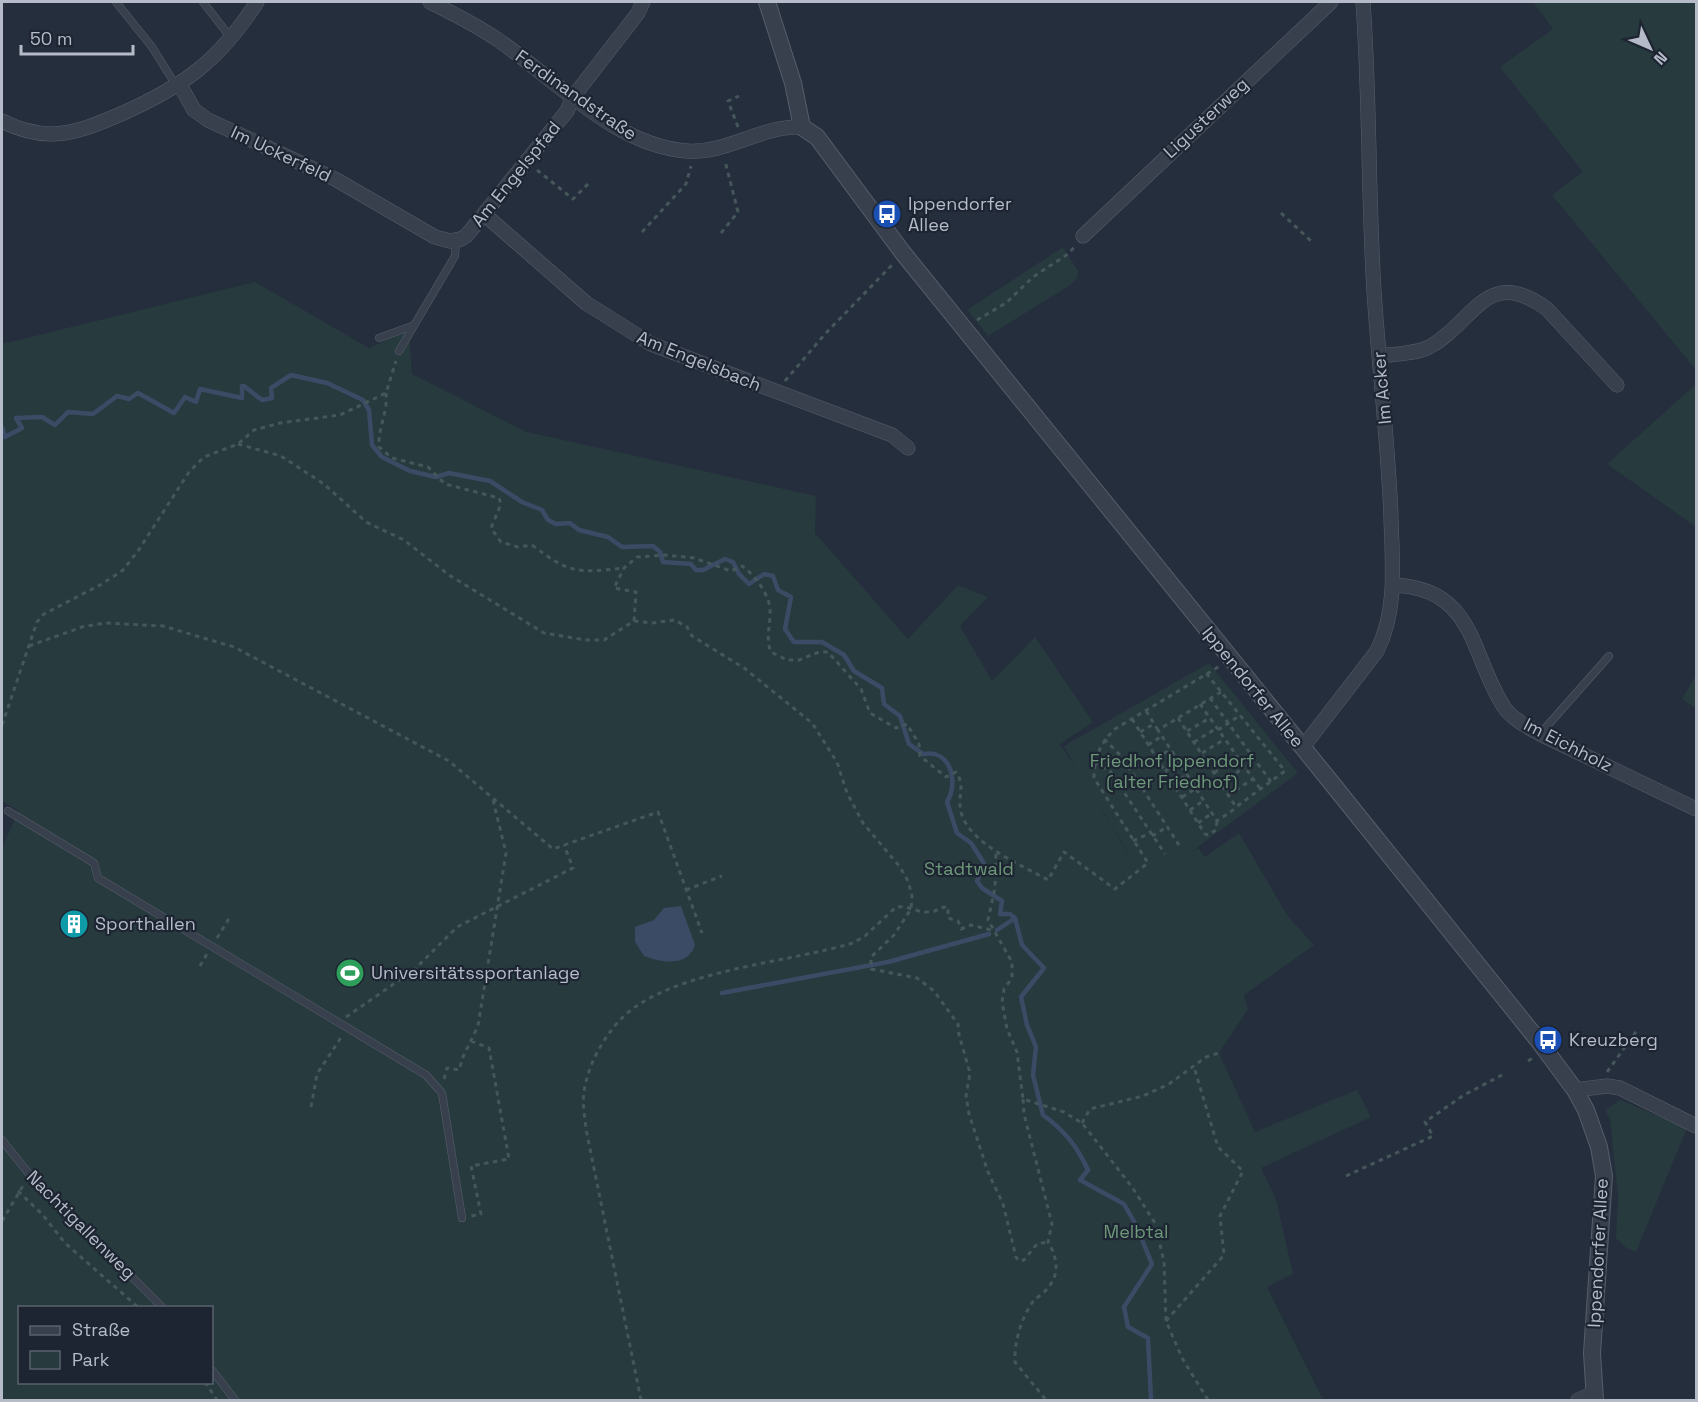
<svg xmlns="http://www.w3.org/2000/svg" width="1698" height="1402" font-family="'Space Grotesk',sans-serif">
	<style>
		.green { fill: #273a3e; fill-rule: evenodd }
		.water { fill: #3c4b65 }
		.lines { fill: none; stroke-linecap: round; stroke-linejoin: round }
		.stream { stroke: #3c4b65; stroke-width: 4.5 }
		.service-casing { stroke: #575e6b; stroke-width: 8 }
		.minor-casing { stroke: #575e6b; stroke-width: 15 }
		.tertiary-casing { stroke: #575e6b; stroke-width: 18 }
		.path { stroke: #45575b; stroke-width: 3; stroke-dasharray: 4.5 4.5; stroke-linecap: butt }
		.service { stroke: #39404d; stroke-width: 7 }
		.minor { stroke: #39404d; stroke-width: 14 }
		.tertiary { stroke: #39404d; stroke-width: 16 }
		.labels { text-anchor: middle; stroke-width: 4.5; stroke-linejoin: round; paint-order: stroke }
		.street-label { font-size: 18px; fill: #b5bbc8; stroke: #1e2532 }
		.poi-label { font-size: 18px; fill: #b5bbc8; stroke: #1e2532; text-anchor: start }
		.park-label { font-size: 18px; fill: #6d9879; stroke: #1e2532 }
	</style>
	<rect width="100%" height="100%" fill="#252e3d"/>
	<path class="green" d="M1533 2H1696V370L1552 195 1583 172 1500 67 1553 29Z
		M1063 247 1078 271 1077 278 1069 286 988 336 967 310Z
		M255 282 369 348 409 329 412 374 527 432 816 496 815 533 908 639 958 585 988 597 960 626 992 681 1035 637 1093 722 1060 744 1075 766 1064 746 1209 663 1298 773 1191 852 1198 848 1205 857 1239 833 1287 915 1314 945 1244 995 1248 1009 1219 1053 1255 1132 1357 1090 1371 1117 1261 1168 1276 1199 1293 1274 1267 1287 1323 1400H2V847L19 811 2 801V344ZM1085 782 1129 854V855ZM20 1308H212V1382H20Z
		M1696 384V527L1607 464Z
		M1696 675V708L1682 699Z
		M1620 1100 1687 1128 1636 1252 1626 1248 1616 1238 1618 1196 1610 1119 1605 1110Z"/>
	<path class="water" d="M681 906 695 945C688 967 662 963 644 956L635 942V927L654 920 664 908Z"/>
	<g class="lines">
		<path class="stream" d="M2 427 5 437 22 428 16 418 42 417 55 425 68 412 93 414 117 396 129 399 138 393 174 413 185 397 196 402 200 389 242 398V386H244L262 400 272 398 271 388 291 375 327 383 363 400 369 410 372 445 382 457 410 471 436 477 449 473 490 481 522 502 542 510 548 520 556 524 570 523 579 530 608 537 622 547 653 546 660 552 663 562 691 564 696 570H703L725 559 733 562 739 574 749 584 764 574 773 576 778 590 791 597 785 629 794 642H822L844 655 854 671 882 688 884 704 900 716 909 744 923 754C951 749 959 782 947 802L957 833 971 843 985 865 977 881 982 888 1002 901 1000 914H1010L1015 918 1022 945 1044 968 1021 997 1027 1025 1036 1047 1033 1075 1043 1115C1064 1130 1077 1146 1088 1170L1080 1180 1124 1204 1136 1225 1152 1264 1124 1307 1128 1327 1148 1338 1151 1400
			M997 930 1015 918
			M722 993 888 962 989 934"/>
		<g class="service-casing">
			<path id="service" d="M116 2 152 47 177 87
				M203 2 231 38
				M379 338 412 326
				M399 351 455 256 456 241
				M1540 734 1609 656
				M8 811 94 863 98 878 426 1075 442 1093 462 1218
				M2 1140 30 1175 163 1308
				M212 1370 235 1400"/>
		</g>
		<g class="minor-casing">
			<path id="minor" d="M430 2C454 14 479 26 501 42 557 81 616 146 687 151 727 154 762 125 802 127
				M180 85 194 110 208 120 335 179 435 237 450 241 461 239 467 235 567 111 573 97 638 13 643 2
				M2 121C47 144 77 133 121 114 184 86 219 61 257 2
				M484 214 586 303 651 344 892 435 908 448
				M1083 236 1331 2
				M1379 356C1395 354 1415 354 1429 347 1474 323 1486 264 1547 309L1617 385
				M1393 585C1476 588 1470 655 1504 707 1512 719 1528 727 1540 734L1696 809
				M1303 747 1377 651C1398 609 1392 562 1391 517 1388 442 1379 367 1374 291 1368 195 1370 98 1363 2
				M1575 1090 1607 1086 1620 1088 1696 1126
				M1578 1400 1594 1393"/>
		</g>
		<g class="tertiary-casing">
			<path id="tertiary" d="M767 2 793 83 802 127 817 137 903 253 1334 786 1538 1040 1575 1090 1586 1110 1599 1147 1604 1176 1592 1353 1595 1400"/>
		</g>
		<path class="path" d="M738 127 728 101 739 96
			M537 170 573 199 589 183
			M1281 213 1311 241
			M642 232 686 184 691 166
			M721 233 738 212 725 161
			M977 320 1006 303 1033 277 1068 254 1076 245
			M785 381 825 334 893 264
			M386 393C388 413 378 427 379 447L392 458 428 467 445 484 499 498 501 504 491 528 501 542 518 547 532 545C570 574 577 573 624 568
			M238 444 281 456 324 484 366 522 404 540 449 575 544 633 586 640H604L634 621 652 623 675 620 687 627 692 636 744 668 812 723 837 762 847 793 863 823 900 867 908 881 912 896 911 909 894 935 871 957V969L917 978 934 991 958 1024 959 1035 970 1073 966 1096 969 1114 988 1172 1003 1204 1016 1257 1019 1261 1024 1260 1037 1244 1048 1242
			M634 621 636 592 614 588 624 568 637 557 666 555 694 558 731 571 742 566C754 574 769 594 770 609 771 624 765 638 771 652L787 660H799L819 652H828L861 689 870 713 896 728 907 724 919 744 920 756 946 777 956 772C966 786 957 797 961 812 969 844 1022 865 1048 880L1064 852 1115 889 1148 863 1094 778C1094 758 1100 743 1115 729L1220 666
			M29 646 82 627 105 623 163 626 234 647 449 761 553 849 658 812 702 933
			M1221 692 1158 730 1217 821 1236 808
			M1210 698 1271 782
			M1200 704 1261 790
			M1146 711 1158 730
			M1178 718 1236 807 1285 771 1206 673
			M1132 719 1205 834 1208 835 1216 830 1217 821
			M2 725 37 622 44 614 102 584 123 570 138 551 189 472 204 457 238 444 254 430 280 423 340 415 386 393 396 361
			M1218 730 1239 716
			M1187 731 1210 718
			M1140 732 1154 724
			M1104 739 1122 757 1179 845
			M1194 742 1217 728
			M1148 745 1162 736
			M1202 753 1225 739
			M1156 758 1170 750
			M1094 762 1110 771 1165 854
			M1165 771 1178 763
			M1214 773 1237 756
			M1173 783 1187 775
			M1221 783 1245 767
			M1228 795 1253 779
			M1182 797 1195 789
			M1190 810 1203 801
			M1198 823 1211 814
			M1152 836 1167 827
			M1133 841 1150 833
			M996 854 995 888 988 920 1012 962V978L1004 989 1002 1002 1007 1029 1017 1052 1023 1099 1064 1112 1082 1123 1132 1187 1155 1223 1164 1262 1166 1321 1182 1358 1208 1400
			M686 890 722 876
			M217 938 230 917
			M200 966 207 954
			M346 1017 414 970 457 927 573 868 564 845
			M471 1041 489 1048 509 1159 471 1166 481 1214 471 1216
			M1528 1061 1534 1057
			M1607 1072 1638 1029
			M444 1079 447 1068 459 1070 463 1057 478 1026 506 853 493 800
			M1023 1099 1024 1114 1052 1224 1048 1242C1058 1258 1060 1276 1046 1290 1042 1295 1035 1298 1032 1303 1021 1319 1014 1343 1015 1362L1046 1400
			M311 1107 317 1074 342 1036
			M1082 1123 1090 1109 1143 1096 1169 1084 1206 1057 1219 1053
			M1346 1176 1433 1136 1425 1122 1464 1095 1502 1075
			M18 1191 42 1214 65 1243 139 1308
			M2 1221 24 1184
			M1166 1321 1224 1255 1220 1216 1243 1171 1218 1147 1194 1067
			M205 1382 217 1400
			M641 1400 586 1129C585 1117 582 1104 584 1092 588 1061 611 1022 638 1005 693 969 788 962 853 943L865 936 896 907C908 905 917 913 930 912 937 912 940 906 948 907V918L958 921 961 929 971 925 991 930"/>
		<use href="#service" class="service"/>
		<use href="#minor" class="minor"/>
		<use href="#tertiary" class="tertiary"/>
	</g>
	<defs>
		<g id="bus-disc" transform="scale(1.5)"><circle r="9.5" fill="#1a4fb4" stroke="#1e2532"/><path d="M-5-6H5V4H4V6H2V4H-2V6H-4V4H-5ZM-3.5-4V0h7V-4ZM-3.5 1.2v1.5H-2V1.2ZM2 1.2v1.5H3.5V1.2Z" fill="#fff"/></g>
		<g id="building-disc" transform="scale(1.5)"><circle r="9.5" fill="#0f9aa8" stroke="#1e2532"/><path d="M-4-6H4V6H1V3H-1V6H-4ZM-2.5-4.3h1.7v1.8h-1.7ZM.8-4.3h1.7v1.8H.8ZM-2.5-1h1.7V.8h-1.7ZM.8-1h1.7V.8H.8Z" fill="#fff"/></g>
		<g id="stadium-disc" transform="scale(1.5)"><circle r="9.5" fill="#2e9e5b" stroke="#1e2532"/><path d="M0-5a6.5 5 0 1 0 0 10a6.5 5 0 1 0 0-10ZM-3.5-1.8h7v3.6h-7Z" fill="#fff"/></g>
	</defs>
	<g fill-rule="evenodd">
		<use href="#bus-disc" x="887" y="214"/>
		<use href="#building-disc" x="74" y="924"/>
		<use href="#stadium-disc" x="350" y="973"/>
		<use href="#bus-disc" x="1548" y="1040"/>
	</g>
	<g class="labels">
		<g class="street-label">
			<text transform="translate(576 95) rotate(35)" y="6">Ferdinandstraße</text>
			<text transform="translate(1206 118) rotate(-43)" y="6">Ligusterweg</text>
			<text transform="translate(281 154) rotate(25)" y="6">Im Uckerfeld</text>
			<text transform="translate(516 174) rotate(-51)" y="6">Am Engelspfad</text>
			<text transform="translate(699 361) rotate(22)" y="6">Am Engelsbach</text>
			<text transform="translate(1382 388) rotate(-95)" y="6">Im Acker</text>
			<text transform="translate(1253 687) rotate(51)" y="6">Ippendorfer Allee</text>
			<text transform="translate(1568 745) rotate(27)" y="6">Im Eichholz</text>
			<text transform="translate(81 1225) rotate(45)" y="6">Nachtigallenweg</text>
			<text transform="translate(1598 1253) rotate(-87)" y="6">Ippendorfer Allee</text>
		</g>
		<g class="poi-label">
			<text x="908" y="210">Ippendorfer<tspan x="908" dy="21">Allee</tspan></text>
			<text x="95" y="930">Sporthallen</text>
			<text x="371" y="979">Universitätssportanlage</text>
			<text x="1569" y="1046">Kreuzberg</text>
		</g>
		<g class="park-label">
			<text x="1172" y="767">Friedhof Ippendorf<tspan x="1172" dy="21">(alter Friedhof)</tspan></text>
			<text x="969" y="875">Stadtwald</text>
			<text x="1136" y="1238">Melbtal</text>
		</g>
	</g>
	<rect width="1698" height="1402" fill="none" stroke="#b5bbc8" stroke-width="6"/>
	<rect x="18" y="1306" width="195" height="78" fill="#1e2532" stroke="#5a616e" stroke-width="1.5"/>
	<rect x="30" y="1326" width="30" height="9" fill="#39404d" stroke="#5a616e" stroke-width="1.5"/>
	<text x="72" y="1336" font-size="18" fill="#b5bbc8">Straße</text>
	<rect x="30" y="1351" width="30" height="18" fill="#273a3e" stroke="#5a616e" stroke-width="1.5"/>
	<text x="72" y="1366" font-size="18" fill="#b5bbc8">Park</text>
	<g transform="translate(1650 48) rotate(134)" stroke="#1e2532" stroke-width="4.5" paint-order="stroke">
	<path d="M0-4.5L10 22L0 15L-10 22Z" fill="#b5bbc8"/>
	<text y="-9" font-size="16" font-weight="bold" text-anchor="middle" fill="#b5bbc8">N</text>
	</g>
	<path d="M21 45v9h112v-9" fill="none" stroke="#b5bbc8" stroke-width="3"/>
	<text x="30" y="45" font-size="18" fill="#b5bbc8" stroke="#1e2532" stroke-width="4.5" paint-order="stroke">50 m</text>
</svg>
